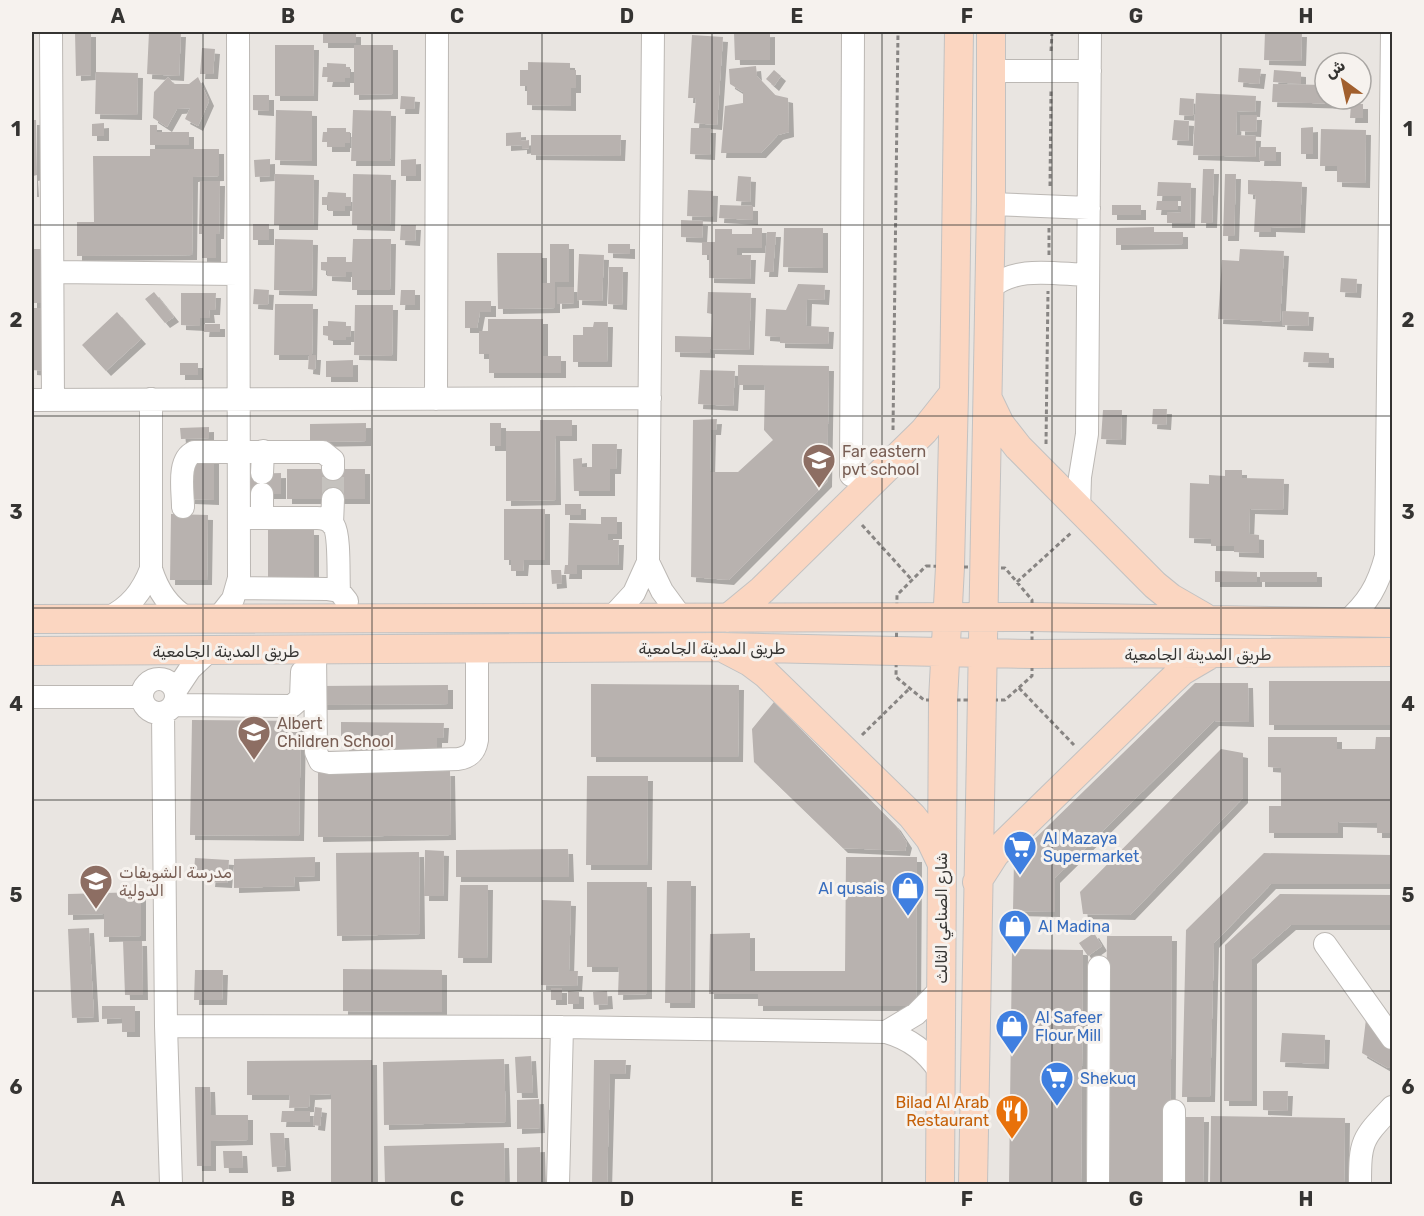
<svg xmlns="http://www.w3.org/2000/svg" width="1424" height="1216" font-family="Rubik,Vazirmatn,sans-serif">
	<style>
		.building { fill: #b8b2af; filter: url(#shadow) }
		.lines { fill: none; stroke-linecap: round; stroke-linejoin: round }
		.minor-tunnel { stroke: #c5c2be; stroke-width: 22; stroke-dasharray: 22 11; stroke-linecap: butt }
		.minor-casing { stroke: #bcb8b4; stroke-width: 24 }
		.major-casing { stroke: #c2c2c2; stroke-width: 30 }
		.path { stroke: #888583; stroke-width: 3; stroke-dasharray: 4.5 3; stroke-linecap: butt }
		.minor { stroke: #fff; stroke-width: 22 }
		.major { stroke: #fbd6c1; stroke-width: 28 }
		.grid { fill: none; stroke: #353432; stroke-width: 1.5; stroke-opacity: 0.55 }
		.labels { text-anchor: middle; stroke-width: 6; stroke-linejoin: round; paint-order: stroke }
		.education-label { font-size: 16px; fill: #785e54; stroke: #f6f2ee; text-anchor: start }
		.street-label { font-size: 16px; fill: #353432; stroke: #f6f2ee }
		.shop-label { font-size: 16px; fill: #366cbe; stroke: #f6f2ee; text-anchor: start }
		.food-label { font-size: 16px; fill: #c56008; stroke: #f6f2ee; text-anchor: end }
		.neatline { fill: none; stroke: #353432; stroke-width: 2 }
		.grid-label { font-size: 20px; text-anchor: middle; font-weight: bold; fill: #353432 }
	</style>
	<defs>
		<filter id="shadow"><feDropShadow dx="5" dy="5" stdDeviation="0" flood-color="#0004"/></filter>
	</defs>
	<rect width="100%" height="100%" fill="#e9e5e1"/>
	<path class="building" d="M75 32H91V75L76 76Z
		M149 32H181L179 76 147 74Z
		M323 32H356V43H323Z
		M770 32V60H735L734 33Z
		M1265 32H1302L1301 61 1264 60Z
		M692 35 723 37 717 125 694 123 696 98H688Z
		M275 45H314L313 96H275Z
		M354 45H393V94L354 95Z
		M202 48 215 49 213 74H200Z
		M528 62 570 63V70H576V88H571V106L527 105V86H520V70H528Z
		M327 63 346 64V67H350V78H345V82H327L328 77H322L323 67H327Z
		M756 66 757 76 775 95 788 98 789 132 778 135 761 153H721L725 106 743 103V92L730 84 729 69Z
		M1239 68 1261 69 1259 84 1238 82Z
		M774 70 781 76 774 86 766 79Z
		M1274 70 1301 72V84L1273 82Z
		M96 72 138 73 137 115 95 114Z
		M168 77 174 84H189L198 77 209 101 198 126 185 119 190 108 177 109 167 127 153 118 154 92Z
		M1273 84 1325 85V99H1351V104L1272 102Z
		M1196 93 1256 96 1255 112 1237 111 1236 135 1256 136 1255 157 1193 155Z
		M253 95H269V111L253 110Z
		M401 96 415 97 414 109H400Z
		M1180 98 1194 99 1193 116 1179 115Z
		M1351 104H1363V118H1350Z
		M276 110 312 111V161L275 160Z
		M353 110 391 111 390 161H351Z
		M1240 115H1257L1256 132 1240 131Z
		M32 120H36L37 175 33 176 34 192H32Z
		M1174 120 1189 121 1188 141 1172 140Z
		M104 123V136H92V124Z
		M150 125H157V132H189V145H150Z
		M1313 127V154H1301V128Z
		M327 128H346V132H350V143H345V147H327V142H322L323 132H327Z
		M691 128H711L710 155 690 154Z
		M1321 129 1366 130 1365 183 1337 182V166H1320Z
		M521 132V141L529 140V148L522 149V145L506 146V133Z
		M531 135H621L620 156 531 155Z
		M1260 147H1276V161H1259Z
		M150 149H219V176L193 177 192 255 77 256V222H94L93 156H150Z
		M270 159V176L255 177 254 160Z
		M416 159V176H401V160Z
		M1203 169H1214L1212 223H1201Z
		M275 174 314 175 313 225H274Z
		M353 174 391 175 390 226 352 225Z
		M1225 174H1236L1234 236H1223Z
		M738 176 751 177 750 202 736 201Z
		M1248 180 1302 182 1300 228 1271 227V232H1254L1256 195 1248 194Z
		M200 181H220L219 234H216V258H202V234H199Z
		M1158 182 1191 183 1190 223H1167V212L1181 213V196H1157Z
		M688 190 713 191 712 217 687 216Z
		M328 192 346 193V197H351V206H345V211H328V205H322V197H327Z
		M1157 201H1178V210H1156Z
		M720 205 753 206V220L719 218Z
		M1112 205H1141V215H1112Z
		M681 220 703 221 702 238 681 237Z
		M253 224H269V240H253Z
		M401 225H416L415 241 400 240Z
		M1154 227V232H1183V244L1116 245V228Z
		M752 228H762V248H737V255H751L750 279 709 278V255H702V242H715V229H732V234H752Z
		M784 228H823V268L783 267Z
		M767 232H776L773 272H764Z
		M275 239 313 240 312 291 274 290Z
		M353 239H391L390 290H352V272H346V277L327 276V271L321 270V262H327V257H346V262H352Z
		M550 244H569V282H555V308L498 309 497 253H542V283H550Z
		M608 244H630V254L608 253Z
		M32 249H42L41 303H32Z
		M1240 249 1284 251 1280 322 1218 319 1222 260 1239 261Z
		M579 254 604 255 602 301 577 300Z
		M609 267H623L622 305 608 304Z
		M1341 278 1357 279 1356 293 1340 292Z
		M798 284 825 285 824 300 807 299 806 326 829 327 828 344 780 343V337L765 336 766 309 786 310Z
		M557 287H574V303L557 304Z
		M254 289 269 290 268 305 253 304Z
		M401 290H415V305H400Z
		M154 292 174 317 165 323 145 299Z
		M708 292 751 293 749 350 710 349V353L675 352V336L711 337 712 314 707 313Z
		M181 293H216L215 310H209L210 318H200V326L181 325Z
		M465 301H491V312H480L477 328H465Z
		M275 304H313L312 355H316L315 370 308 369 309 355H274Z
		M355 305H393L392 356 354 355Z
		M32 308H45L44 371 32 370Z
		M1283 311 1309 312 1308 326 1282 325Z
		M117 312 141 339 106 371 82 345Z
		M488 319H543V356H561V373H489V354H479V331H488Z
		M328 321 346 322V326H351L350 337H346V340H328V336L323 335V326H328Z
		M594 322H608L607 362H573V335H583V327H593Z
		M205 324H220V332H204Z
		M1304 352 1329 353V363L1303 362Z
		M353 360V377H326V361Z
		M180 363H198V375H180Z
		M738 365 829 366 827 482 729 580 691 577 693 420 717 419 716 430H711L710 472H738L773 440 764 430 765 385H738Z
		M700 370 735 371 733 406 698 404Z
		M1153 409H1167L1166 425 1152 424Z
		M1103 410H1122L1121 440 1101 439Z
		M540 420H572V436H555L556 500 506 501V431H540Z
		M366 423V441L310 442V424Z
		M490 423H501V446H490Z
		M209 427V438L181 439 180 428Z
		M592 444H617L616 469H610V491H574L573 459 582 458V467H592Z
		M190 458H214V500L190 499Z
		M287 469H365V499H287Z
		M1225 470H1242V478L1284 479 1283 510 1250 509 1249 534 1259 535V553L1234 552V546H1211V539L1189 538 1190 483 1209 484V475L1225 476Z
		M281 473V494H247V474Z
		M565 504H581V515H565Z
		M504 509H545V560H524L523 571H511V560H504Z
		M171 514 208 515 207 580H170Z
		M601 517H617V534H608V540H619L618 565H577V574H564L565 565H568L569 523 601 524Z
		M268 530H314V586L268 587Z
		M551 570H561L562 583 552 584Z
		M1215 571 1257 572V582H1215Z
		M1260 572H1317V582H1260Z
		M1269 681H1392V725H1269Z
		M1195 683H1248L1249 722 1214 721 1055 878V912L1013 911 1014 859Z
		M591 684 739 685 738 757H591Z
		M448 685V704L318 705V686Z
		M774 702 896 826 907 843 905 851 843 848 754 762 752 729Z
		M192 720 301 721 299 836 190 835Z
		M341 722 444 723 443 738H437V755L349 754V737L341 736Z
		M1268 737H1337V749H1375L1376 737H1392V833H1377V823L1338 822V833H1269V806H1281V768L1268 767Z
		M1221 749 1243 753V798L1130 915 1083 914 1080 892Z
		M450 771 451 835 318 837V773Z
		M587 776H648L647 865H586Z
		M568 849 569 877H456V850Z
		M425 850 444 851 443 896H424Z
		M419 852 420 934 337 936 336 853Z
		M1264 853 1392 855V884H1271L1214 943 1210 1097H1182L1186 930Z
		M315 857V876L294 877 295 886 234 888V859Z
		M846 857H917L916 1006H758V994H709L710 934 750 933V971H845Z
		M195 858 229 860 227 883 210 882 211 873 194 872Z
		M667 881H691L690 1003H665Z
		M587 882H647V994L618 995 619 967H587Z
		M460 885H488L487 958H458Z
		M141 892V936L104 937V914L68 915V894Z
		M1280 894 1392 895V925H1291L1252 959V1101H1224L1225 945Z
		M542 900 571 901 569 971H578L577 986 541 985Z
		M89 928 94 1017 72 1018 68 929Z
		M1094 933 1102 946 1088 956 1079 943Z
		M1107 936H1172L1170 1184H1104Z
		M123 941H142L143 995H125Z
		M1012 949 1083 950 1081 1184H1009Z
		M343 969 442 970V1012L343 1011Z
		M195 970H223L222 1000H194Z
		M551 988H562V1000H551Z
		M568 991 579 992V1004H568Z
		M607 991 608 1004 594 1005 593 992Z
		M102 1006H135V1032H122V1018L102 1019Z
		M1366 1019 1392 1049V1065L1388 1068 1362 1053Z
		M1282 1033 1325 1035 1324 1064 1280 1062Z
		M531 1056 533 1093H517L515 1057Z
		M504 1059 506 1122 384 1125 383 1062Z
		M372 1060 373 1184H331V1094L310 1095 309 1107 289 1108 290 1095H247V1061Z
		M594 1060H626L625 1074H610L607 1184H592Z
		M195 1087H210L211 1115H248V1140L211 1141V1166H197Z
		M1263 1091H1288L1287 1111 1263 1110Z
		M539 1099 540 1128 517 1129V1100Z
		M315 1107 322 1108 320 1126 313 1125Z
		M282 1111H310V1122H281Z
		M1211 1116 1345 1118 1344 1184H1210Z
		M1180 1117H1204L1203 1184H1180Z
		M270 1133H284L286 1166 272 1167Z
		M504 1143 505 1184H385L384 1146Z
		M540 1147 541 1184H517V1148Z
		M223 1151H242L243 1168H224Z"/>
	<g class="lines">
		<path class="minor-tunnel" d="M333 499V469"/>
		<g class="minor-casing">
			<path id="minor" d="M51 32 53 400
				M991 71H1090
				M991 204 1089 208
				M53 272 238 274
				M989 289C1016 265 1054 274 1088 275
				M151 399V569C158 591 168 606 188 619
				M436 399 437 32
				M32 400 650 398
				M262 473 263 451
				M851 475 853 32
				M183 507C183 490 177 460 194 452H323L333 460V469
				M1079 509 1080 477 1087 434 1090 32
				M262 517V494
				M239 518H317C324 518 330 520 334 526 340 536 338 578 339 591
				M332 524 333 499
				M648 562 662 591 681 617
				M237 588 327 589 339 591 347 601
				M108 618C130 607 142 592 151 569
				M218 618 233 599 239 578 238 32
				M611 618 634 593 648 562 653 32
				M1345 623C1368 603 1378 586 1386 556L1392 32
				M315 651 316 752 320 761 330 763 458 759C470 757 475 752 477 740V650
				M142 696a17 17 0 1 1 34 0a17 17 0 1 1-34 0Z
				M176 690 190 669 209 651
				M32 697H142
				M174 705 292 706 301 698 302 672
				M163 713 166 1026 171 1184
				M1325 944 1392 1038
				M166 1026 562 1027 886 1032C910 1039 926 1051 940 1072
				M886 1032 916 1014 941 989
				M1174 1111V1184
				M558 1184 562 1027
				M1098 1184 1099 967
				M1360 1184C1360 1140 1362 1139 1392 1107"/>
		</g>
		<g class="major-casing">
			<path id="major" d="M988 399 1000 424 1018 447 1155 585 1171 598 1204 617
				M728 618 762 590 924 431 954 393
				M32 619 1032 617 1392 623
				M727 650 750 662 766 674 912 816 930 839 941 862
				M32 651 722 647 1032 654 1392 652
				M977 882 995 854 1006 842 1169 683 1182 671 1211 654
				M940 1184 943 700 950 567 954 393 959 32
				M973 1184 991 204V32"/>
		</g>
		<path class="path" d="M1051 51 1052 32
			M1050 186 1051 90
			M1049 255V225
			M893 430 898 32
			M1046 444 1048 291
			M862 525 912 580
			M926 566 1005 568 1032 600V676L1005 700H924L896 677 897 595Z
			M1017 582 1071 533
			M1019 688 1074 745
			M862 735 910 688"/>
		<use href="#minor" class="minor"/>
		<use href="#major" class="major"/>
	</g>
	<path class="grid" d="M203 32V1184M372 32V1184M542 32V1184M712 32V1184M882 32V1184M1052 32V1184M1221 32V1184M32 225H1392M32 416H1392M32 608H1392M32 800H1392M32 991H1392"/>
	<defs>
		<g id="school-pin" transform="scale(1.725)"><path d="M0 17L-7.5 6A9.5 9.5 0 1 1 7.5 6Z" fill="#8d6e63" stroke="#f6f2ee"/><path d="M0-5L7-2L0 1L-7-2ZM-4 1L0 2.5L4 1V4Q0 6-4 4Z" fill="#fff"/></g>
		<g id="supermarket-pin" transform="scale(1.725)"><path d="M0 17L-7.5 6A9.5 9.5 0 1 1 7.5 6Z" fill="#3f7fe0" stroke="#f6f2ee"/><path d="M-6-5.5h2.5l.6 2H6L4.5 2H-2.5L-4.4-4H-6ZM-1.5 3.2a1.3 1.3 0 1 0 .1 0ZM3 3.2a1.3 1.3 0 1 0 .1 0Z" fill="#fff"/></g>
		<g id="shop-pin" transform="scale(1.725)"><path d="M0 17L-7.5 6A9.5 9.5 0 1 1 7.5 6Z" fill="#3f7fe0" stroke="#f6f2ee"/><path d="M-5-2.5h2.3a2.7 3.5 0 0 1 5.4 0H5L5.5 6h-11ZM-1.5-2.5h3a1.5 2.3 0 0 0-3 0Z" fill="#fff"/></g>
		<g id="restaurant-pin" transform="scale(1.725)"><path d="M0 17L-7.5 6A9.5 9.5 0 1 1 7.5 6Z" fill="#e8710a" stroke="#f6f2ee"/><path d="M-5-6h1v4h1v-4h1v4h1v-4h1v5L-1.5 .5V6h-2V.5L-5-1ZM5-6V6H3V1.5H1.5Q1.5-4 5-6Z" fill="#fff"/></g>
	</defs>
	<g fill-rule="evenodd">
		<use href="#school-pin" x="819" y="460"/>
		<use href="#school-pin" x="254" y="732"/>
		<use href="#supermarket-pin" x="1020" y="847"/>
		<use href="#school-pin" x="96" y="881"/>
		<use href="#shop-pin" x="908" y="888"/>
		<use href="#shop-pin" x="1015" y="926"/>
		<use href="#shop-pin" x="1012" y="1026"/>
		<use href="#supermarket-pin" x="1057" y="1078"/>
		<use href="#restaurant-pin" x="1012" y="1111"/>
	</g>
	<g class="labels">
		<g class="education-label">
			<text x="842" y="457">Far eastern<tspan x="842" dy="18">pvt school</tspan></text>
			<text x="277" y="729">Albert<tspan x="277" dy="18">Children School</tspan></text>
			<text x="119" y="878">مدرسة الشويفات<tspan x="119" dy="18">الدولية</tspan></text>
		</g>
		<g class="street-label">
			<text x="712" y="654">طريق المدينة الجامعية</text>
			<text x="226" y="657">طريق المدينة الجامعية</text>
			<text x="1198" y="660">طريق المدينة الجامعية</text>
			<text transform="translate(941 918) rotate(-90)" y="6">شارع الصناعي الثالث</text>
		</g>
		<g class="shop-label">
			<text x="1043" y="844">Al Mazaya<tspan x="1043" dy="18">Supermarket</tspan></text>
			<text x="885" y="894" text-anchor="end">Al qusais</text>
			<text x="1038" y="932">Al Madina</text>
			<text x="1035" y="1023">Al Safeer<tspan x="1035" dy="18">Flour Mill</tspan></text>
			<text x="1080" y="1084">Shekuq</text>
		</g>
		<g class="food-label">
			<text x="989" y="1108">Bilad Al Arab<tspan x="989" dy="18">Restaurant</tspan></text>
		</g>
	</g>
	<rect width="1424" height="1216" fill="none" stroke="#f6f2ee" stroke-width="66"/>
	<g transform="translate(1343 81) rotate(327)"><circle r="28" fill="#f6f2ee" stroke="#a9a6a3" stroke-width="1.5"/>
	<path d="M0-4.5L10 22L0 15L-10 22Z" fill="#a15f2d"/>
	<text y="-9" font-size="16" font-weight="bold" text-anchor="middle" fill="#353432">ش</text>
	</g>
	<rect x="33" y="33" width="1358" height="1150" class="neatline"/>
	<g class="grid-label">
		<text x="118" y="23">A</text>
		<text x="288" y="23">B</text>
		<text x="457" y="23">C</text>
		<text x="627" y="23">D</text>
		<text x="797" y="23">E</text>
		<text x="967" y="23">F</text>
		<text x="1136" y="23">G</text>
		<text x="1306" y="23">H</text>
		<text x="16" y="136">1</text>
		<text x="1408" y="136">1</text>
		<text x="16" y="327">2</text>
		<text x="1408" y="327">2</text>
		<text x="16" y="519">3</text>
		<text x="1408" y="519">3</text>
		<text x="16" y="711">4</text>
		<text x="1408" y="711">4</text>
		<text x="16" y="902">5</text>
		<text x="1408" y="902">5</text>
		<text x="16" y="1094">6</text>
		<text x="1408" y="1094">6</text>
		<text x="118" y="1206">A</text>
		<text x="288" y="1206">B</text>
		<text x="457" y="1206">C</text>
		<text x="627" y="1206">D</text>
		<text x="797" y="1206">E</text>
		<text x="967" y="1206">F</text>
		<text x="1136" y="1206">G</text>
		<text x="1306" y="1206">H</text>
	</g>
</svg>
